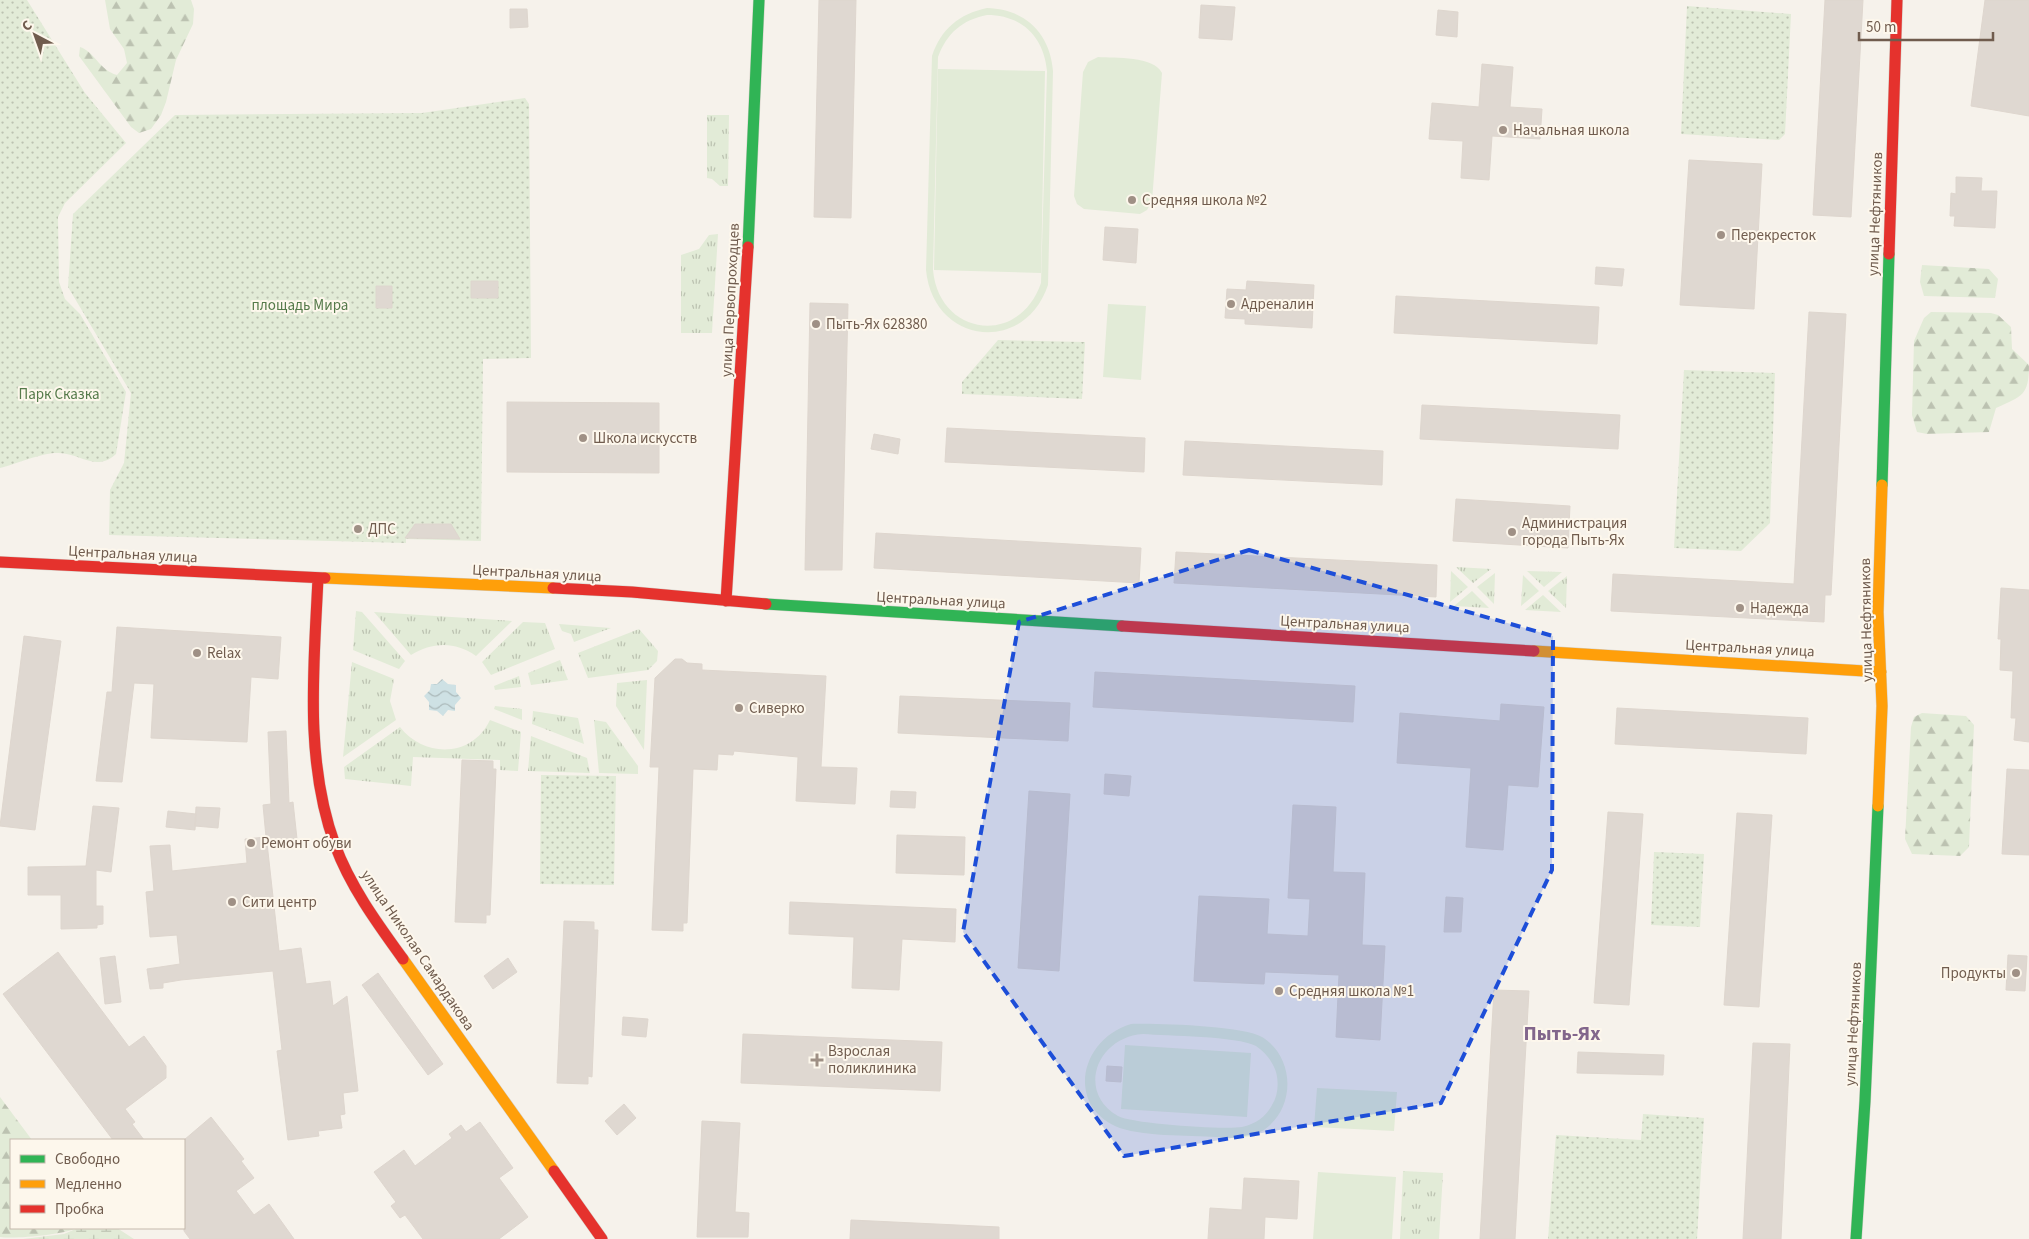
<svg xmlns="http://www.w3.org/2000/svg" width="2029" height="1239" font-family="'Source Sans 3',sans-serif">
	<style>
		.grass { fill: url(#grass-tufts) }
		.forest { fill: url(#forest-firs) }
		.wetland { fill: url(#wetland-marsh) }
		.park { fill: url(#park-dots) }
		.garden { fill: #e2ebd7; fill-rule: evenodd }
		.water { fill: url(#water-waves) }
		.building { fill: #dfd8d1; stroke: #ded6ce }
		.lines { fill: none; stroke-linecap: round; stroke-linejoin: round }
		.fast-casing { stroke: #d3cec6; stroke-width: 12 }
		.slow-casing { stroke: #d3cec6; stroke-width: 12 }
		.jam-casing { stroke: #d3cec6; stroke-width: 12 }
		.fast { stroke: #30b455; stroke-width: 11 }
		.slow { stroke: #ff9f0a; stroke-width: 11 }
		.jam { stroke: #e5322d; stroke-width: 11 }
		.marked { fill: #1d4ed8; fill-opacity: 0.2; stroke: #1d4ed8; stroke-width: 4; stroke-dasharray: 10 6; stroke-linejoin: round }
		.poi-dot { fill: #9f9085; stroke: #fdf7ec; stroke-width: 2 }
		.labels { text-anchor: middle; stroke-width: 4; stroke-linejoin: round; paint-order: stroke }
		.poi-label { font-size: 15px; fill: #705c4e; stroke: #fdf7ec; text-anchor: start }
		.street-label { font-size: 15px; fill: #705c4e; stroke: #fdf7ec }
		.park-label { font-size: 15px; fill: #557a4a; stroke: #fdf7ec }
		.district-label { font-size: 20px; font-weight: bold; fill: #82668c; stroke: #fdf7ec }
	</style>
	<defs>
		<pattern id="grass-tufts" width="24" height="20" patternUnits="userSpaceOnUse" patternTransform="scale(1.25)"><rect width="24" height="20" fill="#e2ebd7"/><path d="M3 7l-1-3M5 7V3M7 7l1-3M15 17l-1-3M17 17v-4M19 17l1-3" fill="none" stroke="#bcc2b1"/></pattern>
		<pattern id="forest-firs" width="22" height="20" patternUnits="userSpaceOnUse" patternTransform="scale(1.25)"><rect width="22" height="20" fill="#e2ebd7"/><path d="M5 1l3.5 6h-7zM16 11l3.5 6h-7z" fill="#bcc2b1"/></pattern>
		<pattern id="wetland-marsh" width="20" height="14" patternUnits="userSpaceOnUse" patternTransform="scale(1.25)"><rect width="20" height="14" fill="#e2ebd7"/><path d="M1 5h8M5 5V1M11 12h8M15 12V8" fill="none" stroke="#bcc2b1"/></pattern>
		<pattern id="park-dots" width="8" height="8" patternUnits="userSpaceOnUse" patternTransform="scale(1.25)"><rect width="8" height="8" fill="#e2ebd7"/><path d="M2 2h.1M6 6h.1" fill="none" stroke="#bcc2b1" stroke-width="1.8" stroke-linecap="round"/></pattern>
		<pattern id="water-waves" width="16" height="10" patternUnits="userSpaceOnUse" patternTransform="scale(1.25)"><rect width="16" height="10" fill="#cee1e4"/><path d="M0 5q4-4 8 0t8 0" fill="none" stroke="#acbabb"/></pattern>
	</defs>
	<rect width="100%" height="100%" fill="#f6f2eb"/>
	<path class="grass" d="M707 115H729L728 186H720L712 179 707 178Z
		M718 234 712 333H681V255L699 249 709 235Z
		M1456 567 1491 569 1473 583Z
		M1451 571 1468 587 1450 602Z
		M1527 571 1562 572 1544 587Z
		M1495 573 1494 604 1477 587Z
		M1523 575 1539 591 1521 606Z
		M1567 576 1566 608 1548 591Z
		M1472 591 1489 608 1454 606Z
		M1543 595 1561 612 1525 610Z
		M356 611 362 612 405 661 399 669 353 650Z
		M374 612 512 621 476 656C455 641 432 642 411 655Z
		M523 622 545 623 555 649 491 675 482 662Z
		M559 624 611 628 574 642 571 634 562 631Z
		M639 629 658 651 657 661 648 670 588 678 578 653Z
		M560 660 568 680 531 685 528 673Z
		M352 662 394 679 390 701 396 720 343 757Z
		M519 676 521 687 495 690 494 686Z
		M647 680 644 750 616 706 617 683Z
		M495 706 522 709V720L494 709Z
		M533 711 578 718 584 744 532 724Z
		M490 720 521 732 518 771 500 770V760L413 757 411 786 345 779 344 767 400 727C424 758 472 758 490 720Z
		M594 720 606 722 638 766V774L599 773Z
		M531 736 587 758 590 773 528 771Z
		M1403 1171 1443 1173 1439 1239H1400Z"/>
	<path class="forest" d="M105 0H191L194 9 193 24 176 60 166 102 161 115 151 129 139 133 131 127 79 56 80 47C95 52 99 70 117 75L127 63 124 49 110 29Z
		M1922 265 1989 269 1998 279 1995 298 1924 296 1920 282Z
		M1931 312 1991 313 1998 315 2011 327 2012 349 2029 365C2029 396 2022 396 1996 408L1989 432 1927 434 1917 432 1912 415 1914 341 1924 318Z
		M1922 713 1966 716 1974 725 1969 847 1960 856 1912 854 1905 839 1911 727 1914 717Z
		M0 1097 32 1140H11V1228H78C61 1235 16 1239 0 1237Z"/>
	<path class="wetland" d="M78 1228H117L134 1239H23L64 1234Z"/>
	<path class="park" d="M0 0H27L85 93 126 143 65 203 58 217 59 282 65 299 80 314 126 392 116 454C96 473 79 452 57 453 41 453 16 464 0 468Z
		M1687 6 1791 14 1785 134 1779 140 1681 134Z
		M525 98 529 104 531 358 483 359 481 541 406 539V543L109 535 110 490 124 463 131 393 68 287 73 214 175 115 422 113Z
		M998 340 1085 342 1082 399 962 394V382Z
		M1684 370 1775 373 1770 523 1741 551 1674 548Z
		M541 775 616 776 614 885 540 884Z
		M1654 852 1704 854 1700 927 1651 925Z
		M1643 1114 1704 1118 1697 1239H1548L1556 1135 1641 1140Z"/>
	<path class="garden" d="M987 8C1025 9 1050 33 1053 71L1048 285C1024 356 933 344 926 270L932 56C941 29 959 14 987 8ZM987 15C1022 15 1044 37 1047 71L1041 283C1019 347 939 336 933 270L938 57C947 33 962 20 987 15Z
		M1098 57C1115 58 1154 56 1162 73L1152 201 1147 210 1140 214 1084 209 1077 204 1074 196 1083 72 1088 62Z
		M938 69 1045 71 1041 273 934 270Z
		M1108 304 1146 306 1141 380 1103 377Z
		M1131 1024C1156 1023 1243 1026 1262 1037 1299 1060 1295 1119 1254 1135 1241 1139 1229 1138 1216 1137 1189 1135 1139 1137 1115 1126 1066 1103 1081 1039 1131 1024ZM1143 1034C1167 1036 1237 1036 1256 1046 1265 1052 1273 1062 1276 1072 1279 1083 1278 1096 1272 1105 1266 1117 1255 1124 1242 1127 1224 1130 1133 1124 1118 1116 1076 1092 1097 1037 1143 1034Z
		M1125 1045 1251 1053 1247 1117 1121 1109Z
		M1317 1088 1397 1092 1394 1131 1314 1127Z
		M1318 1172 1396 1177 1392 1239H1313Z"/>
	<path class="water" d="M442 679 448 684 456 685V692L461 698 455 705V711L448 710 443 716 437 711 429 710V702L424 696 430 690 431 684H437Z"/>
	<path class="building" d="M819 0H856L851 218 814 217Z
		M1825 0H1863L1851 217 1813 215Z
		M1985 0H2029V116L1971 106Z
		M1201 5 1235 7 1232 40 1199 38Z
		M510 9H527L528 27 510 28Z
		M1438 10 1458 12 1457 37 1436 35Z
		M1482 64 1513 67 1510 107 1542 109 1540 139 1492 136 1489 180 1461 178 1463 141 1429 139 1432 103 1479 107Z
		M1689 160 1762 164 1754 309 1680 305Z
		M1956 177 1982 178 1981 191H1997L1995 228 1954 226 1955 216H1950L1951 193 1956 194Z
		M1105 227 1138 229 1136 263 1103 260Z
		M1596 267 1624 269 1622 286 1595 284Z
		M471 281H498V298H471Z
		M1247 281 1314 285 1312 328 1245 324V319L1225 318 1227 289 1246 290Z
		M376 286H392V308H376Z
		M1396 296 1599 307 1597 344 1394 333Z
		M810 303 848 304 842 570H805Z
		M1809 312 1846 314 1831 595H1825L1824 622 1611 611 1613 574 1794 584Z
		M507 402 659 403V473L507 472Z
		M1422 405 1620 415 1618 449 1420 439Z
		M947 428 1145 438 1144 472 945 462Z
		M874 434 900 439 898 454 871 449Z
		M1185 441 1383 451 1382 485 1183 475Z
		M1456 499 1570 506 1568 548 1453 541Z
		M415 524H451L460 539 405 538Z
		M876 533 1141 548 1139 583 874 568Z
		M1176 552 1437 565 1436 597 1174 583Z
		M2001 588 2029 590V742L2014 740 2016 718H2011L2013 671 2000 670 2001 639H1998Z
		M117 627 281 637 278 679 251 677 247 742 151 738 154 684 134 683 122 782 96 781 107 692H112Z
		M24 636 61 641 35 830 0 826Z
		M675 659H682L687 663 702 664V670L826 676 821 767 857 768 855 804 796 801 798 757 734 751 733 755 718 754 717 770 693 769 687 923H683V931L652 930 659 767H650L655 678Z
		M1095 672 1355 686 1353 722 1093 707Z
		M900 696 1070 703 1068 741 898 733Z
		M1501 704 1544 707 1538 787 1508 785 1503 850 1466 847 1471 768 1397 763 1400 713 1500 721Z
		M1617 708 1808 718 1806 754 1615 744Z
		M286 731 289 803 293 802 297 839 267 843 279 951 301 948 306 984 330 981 333 1006 347 996 358 1091 343 1093 345 1114 340 1115 342 1128 318 1131 319 1136 288 1140 277 1051 282 1050 273 971 181 980 163 983V988L150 989 147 969 180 964 177 935 150 937 146 892 154 891 150 846 170 845 172 871 247 863 245 839 266 837 263 805 271 804 268 732Z
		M462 760 493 761V769H496L490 915H486V923L455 922Z
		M2007 769 2029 770V855L2002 854Z
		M1105 774 1131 776 1129 796 1104 794Z
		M891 791 916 792 915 808 890 807Z
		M1029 791 1070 794 1059 971 1018 968Z
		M1293 805 1336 807 1333 872 1365 873 1362 945 1385 946 1380 1040 1336 1037 1339 975 1265 972 1264 984 1194 981 1199 896 1269 899 1267 934 1308 936 1310 899 1288 898Z
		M93 806 119 808 111 872 96 870V906H103V924L97 925V928L61 929V895H28V867L86 866Z
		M196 807 220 808 218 828 195 826Z
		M168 811 196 814 195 830 166 827Z
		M1608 812 1643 814 1629 1005 1594 1003Z
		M1737 813 1772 815 1759 1007 1724 1005Z
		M897 835 965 837 964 875 896 873Z
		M1446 897 1463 898 1461 932H1444Z
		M790 902 956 909 955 942 902 939 899 990 852 988 854 937 789 934Z
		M564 921 594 922V930H598L592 1077 588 1076V1084L557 1083Z
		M58 952 129 1047 144 1036 166 1066V1078L125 1109 135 1122 132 1124 144 1140H113L3 994Z
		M2008 955 2027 956 2025 991 2006 990Z
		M115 956 121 1002 105 1004 100 958Z
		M508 958 517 972 493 989 484 976Z
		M378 973 443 1064 428 1075 362 985Z
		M1494 990 1529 991 1515 1239H1480Z
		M623 1017 648 1019 646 1037 622 1035Z
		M743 1034 942 1042 940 1091 741 1083Z
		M1753 1043 1790 1044 1781 1239H1743Z
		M1578 1052 1664 1055 1663 1075 1577 1073Z
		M1107 1066 1122 1067 1121 1082 1106 1081Z
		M624 1104 636 1118 617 1135 605 1121Z
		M211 1117 244 1159 241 1161 254 1178 236 1191 254 1215 269 1204 294 1239H190L184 1231V1140Z
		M702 1121 740 1123 735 1212 749 1213 748 1237H697Z
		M480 1122 513 1168 499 1178 528 1217 499 1239H423L405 1215 400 1218 391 1206 396 1202 374 1172 404 1150 415 1166 452 1138 449 1134 461 1125 466 1132Z
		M1244 1178 1299 1181 1297 1219 1265 1217 1264 1239H1208L1210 1208 1242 1210Z
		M851 1220 999 1227V1239H850Z"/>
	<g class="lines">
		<g class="fast-casing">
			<path id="fast" d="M748 247 759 0
				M1882 485 1889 254
				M766 604 1122 626
				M1856 1239 1865 1101 1878 806"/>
		</g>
		<g class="slow-casing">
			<path id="slow" d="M325 578 553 588
				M1534 651 1881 672
				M1878 806 1882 706 1878 612 1882 485
				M403 959 554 1171"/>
		</g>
		<g class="jam-casing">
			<path id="jam" d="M1889 254 1897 0
				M0 562 325 578
				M318 578C314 666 304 760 335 845 350 886 377 923 403 959
				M553 588 632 592 766 604
				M726 601 748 247
				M1122 626 1534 651
				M554 1171 602 1239"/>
		</g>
		<use href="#fast" class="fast"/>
		<use href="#slow" class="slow"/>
		<use href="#jam" class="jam"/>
	</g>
	<path class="marked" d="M1249 550 1553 636 1552 870 1441 1103 1124 1156 963 932 1019 622Z"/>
	<g class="poi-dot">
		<circle cx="1503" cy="130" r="5"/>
		<circle cx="1132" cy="200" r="5"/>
		<circle cx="1721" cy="235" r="5"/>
		<circle cx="1231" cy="304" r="5"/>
		<circle cx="816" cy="324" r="5"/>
		<circle cx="583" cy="438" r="5"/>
		<circle cx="358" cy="529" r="5"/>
		<circle cx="1512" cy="532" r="5"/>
		<circle cx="1740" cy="608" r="5"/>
		<circle cx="197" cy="653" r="5"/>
		<circle cx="739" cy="708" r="5"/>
		<circle cx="251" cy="843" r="5"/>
		<circle cx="232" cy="902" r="5"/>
		<circle cx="2016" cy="973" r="5"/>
		<circle cx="1279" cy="991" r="5"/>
		<path d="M814.5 1052.5h5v5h5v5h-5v5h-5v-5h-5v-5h5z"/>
	</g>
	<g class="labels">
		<g class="poi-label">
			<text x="1513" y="135">Начальная школа</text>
			<text x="1142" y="205">Средняя школа №2</text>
			<text x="1731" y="240">Перекресток</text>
			<text x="1241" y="309">Адреналин</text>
			<text x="826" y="329">Пыть-Ях 628380</text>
			<text x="593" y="443">Школа искусств</text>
			<text x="1522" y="528">Администрация<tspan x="1522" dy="17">города Пыть-Ях</tspan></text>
			<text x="368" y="534">ДПС</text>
			<text x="1750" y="613">Надежда</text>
			<text x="207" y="658">Relax</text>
			<text x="749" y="713">Сиверко</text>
			<text x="261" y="848">Ремонт обуви</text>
			<text x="242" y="907">Сити центр</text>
			<text x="2006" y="978" text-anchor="end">Продукты</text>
			<text x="1289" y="996">Средняя школа №1</text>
			<text x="828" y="1056">Взрослая<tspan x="828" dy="17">поликлиника</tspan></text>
		</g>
		<g class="street-label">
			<text transform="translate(1875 214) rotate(-88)" y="5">улица Нефтяников</text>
			<text transform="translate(730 300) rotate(-87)" y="5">улица Первопроходцев</text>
			<text transform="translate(133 554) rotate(3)" y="5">Центральная улица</text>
			<text transform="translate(537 573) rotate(3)" y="5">Центральная улица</text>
			<text transform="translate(941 600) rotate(3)" y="5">Центральная улица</text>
			<text transform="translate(1866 620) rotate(-91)" y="5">улица Нефтяников</text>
			<text transform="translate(1345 624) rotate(3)" y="5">Центральная улица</text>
			<text transform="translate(1750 648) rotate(3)" y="5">Центральная улица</text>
			<text transform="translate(418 950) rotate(56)" y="5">улица Николая Самардакова</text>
			<text transform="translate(1853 1024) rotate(-87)" y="5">улица Нефтяников</text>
		</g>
		<g class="park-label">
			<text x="300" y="310">площадь Мира</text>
			<text x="59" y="399">Парк Сказка</text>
		</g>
		<g class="district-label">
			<text x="1562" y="1040">Пыть-Ях</text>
		</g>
	</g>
	<rect x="10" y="1139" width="175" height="90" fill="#fdf7ec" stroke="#c5b9ad"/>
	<rect x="20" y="1155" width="25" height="8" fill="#30b455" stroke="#c5b9ad"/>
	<text x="55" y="1164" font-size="15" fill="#705c4e">Свободно</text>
	<rect x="20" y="1180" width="25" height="8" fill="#ff9f0a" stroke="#c5b9ad"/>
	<text x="55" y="1189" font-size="15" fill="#705c4e">Медленно</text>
	<rect x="20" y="1205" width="25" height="8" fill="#e5322d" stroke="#c5b9ad"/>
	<text x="55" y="1214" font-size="15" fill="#705c4e">Пробка</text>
	<g transform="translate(35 35) rotate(319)" stroke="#fdf7ec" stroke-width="4" paint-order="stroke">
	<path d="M0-4L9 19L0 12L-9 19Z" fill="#705c4e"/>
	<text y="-8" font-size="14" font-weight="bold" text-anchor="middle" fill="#705c4e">С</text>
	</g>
	<path d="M1859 32v8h134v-8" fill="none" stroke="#705c4e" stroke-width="2.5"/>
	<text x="1866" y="32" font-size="15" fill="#705c4e" stroke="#fdf7ec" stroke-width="4" paint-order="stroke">50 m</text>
</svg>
